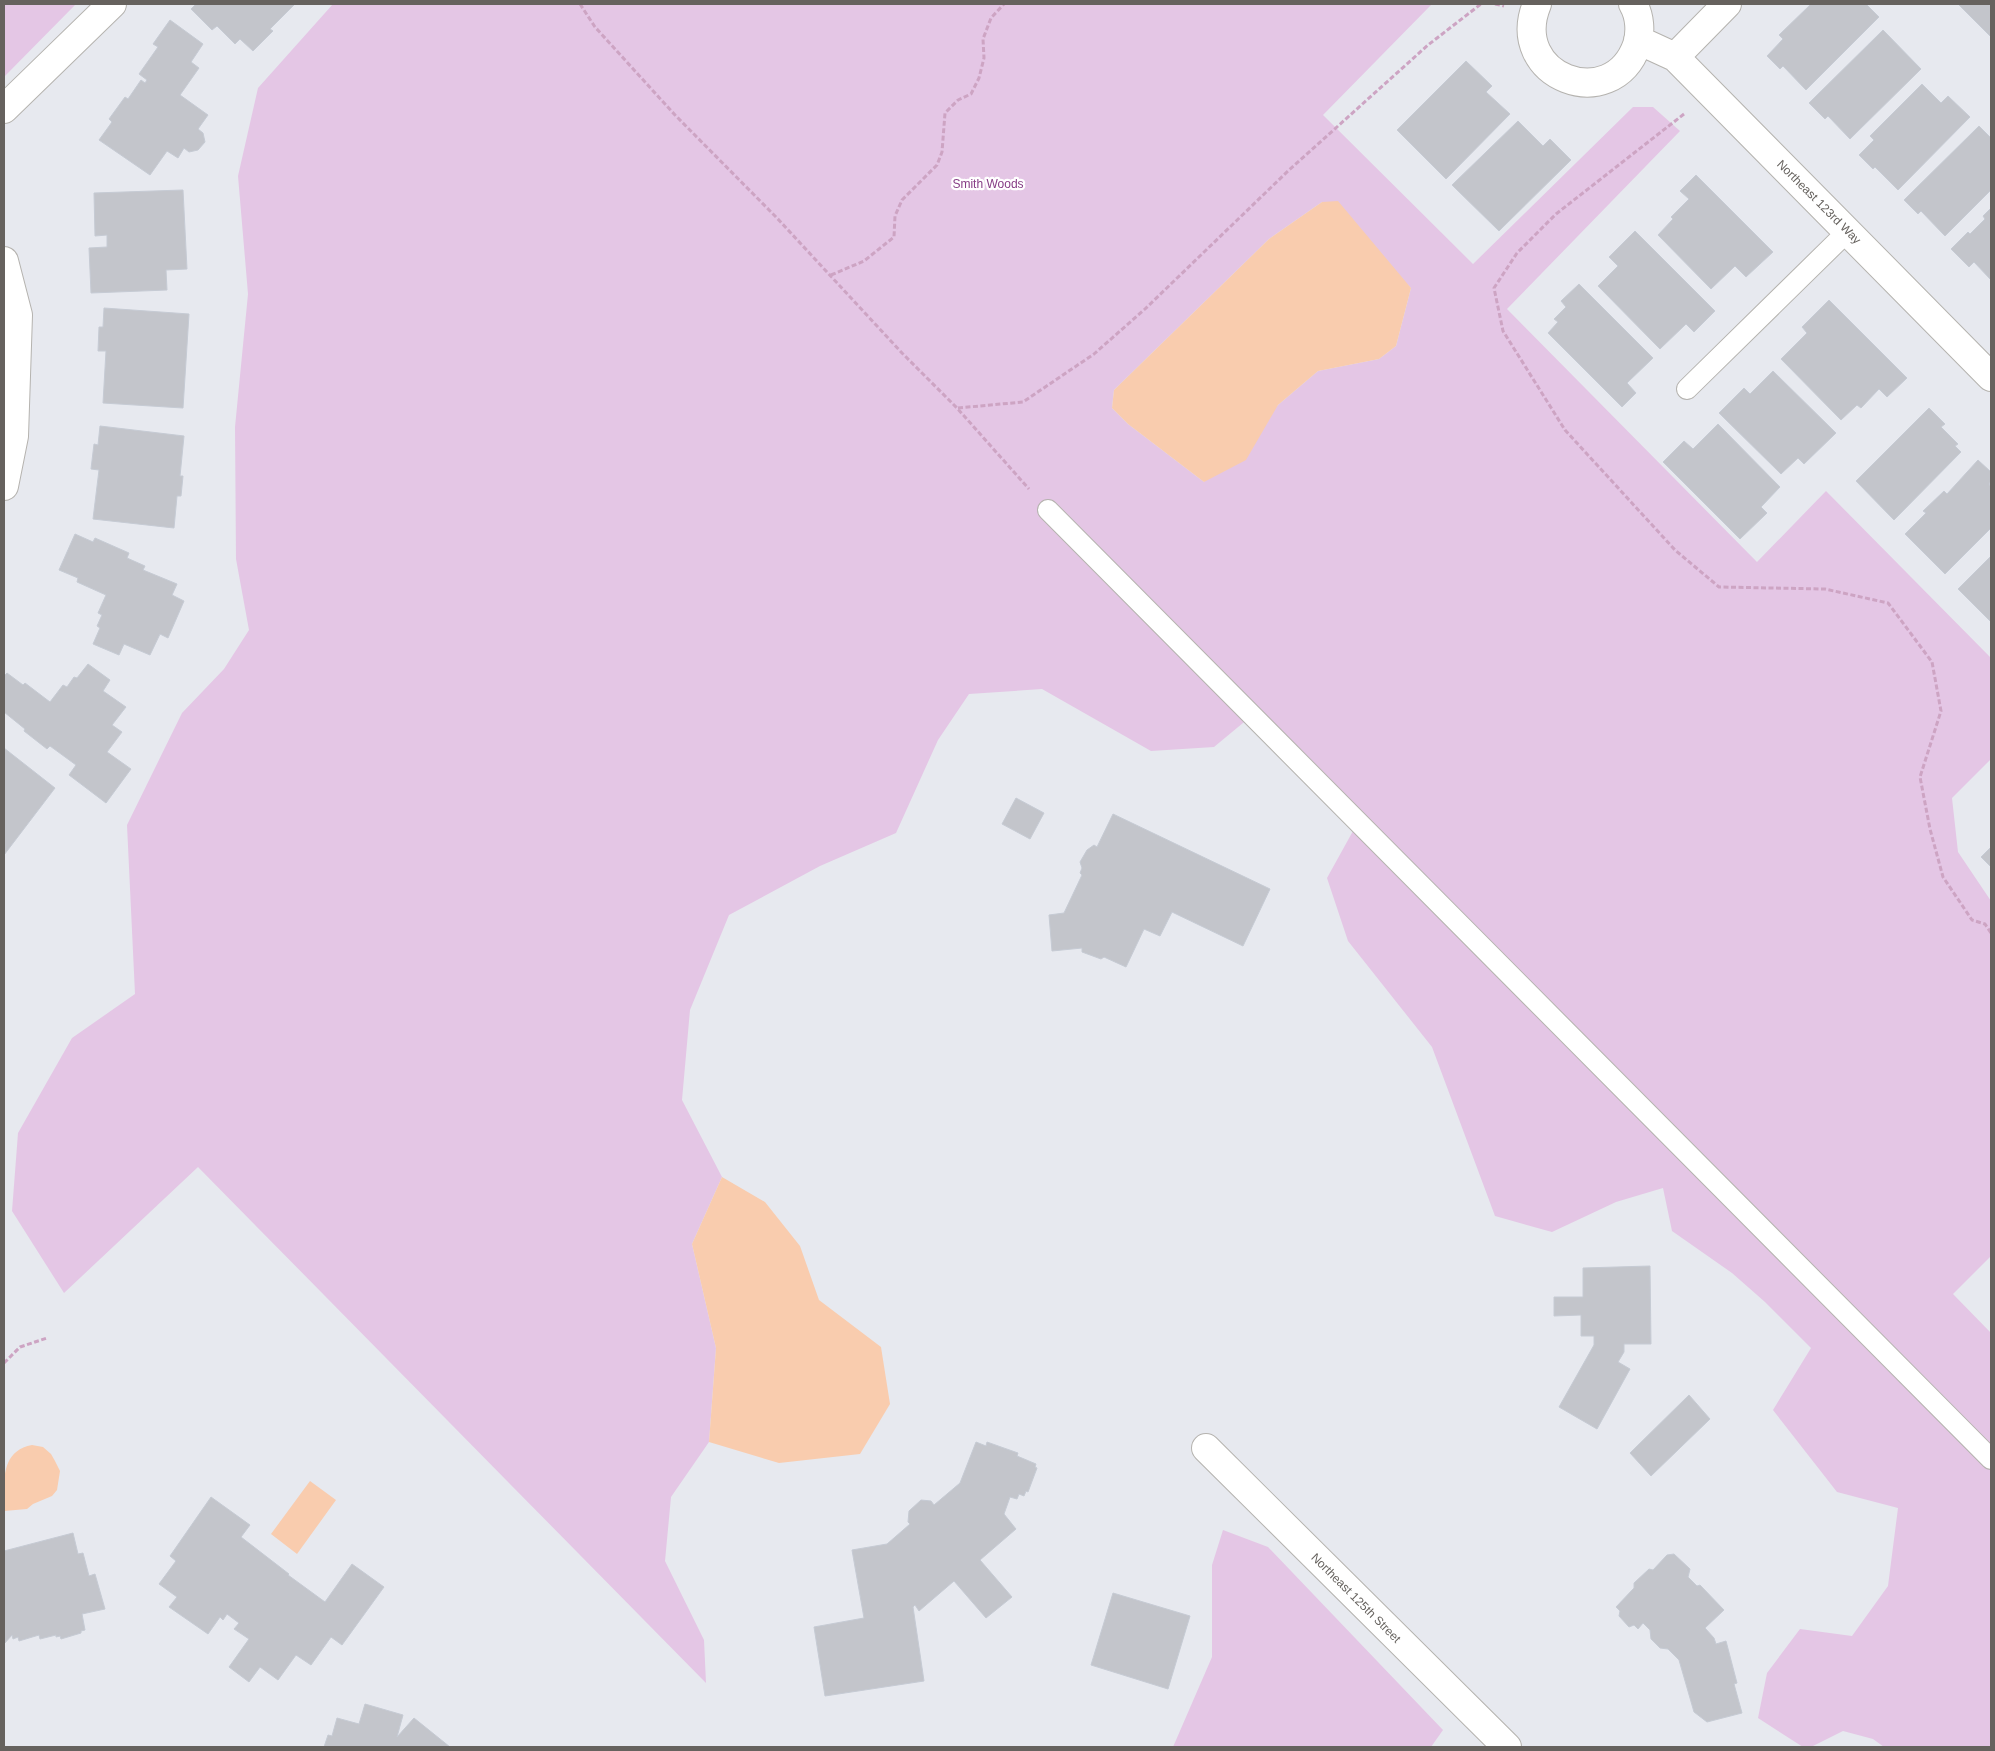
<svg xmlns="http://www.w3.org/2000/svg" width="1995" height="1751" font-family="Helvetica,sans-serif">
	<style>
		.green { fill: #e4c6e5; fill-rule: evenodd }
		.water { fill: #f9ccae }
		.building { fill: #c3c5cb; stroke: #c6cbd4 }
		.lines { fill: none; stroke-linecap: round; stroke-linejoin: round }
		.service-casing { stroke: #b5b3af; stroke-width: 22 }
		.minor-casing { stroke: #b5b3af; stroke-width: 30 }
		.path { stroke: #cda4c3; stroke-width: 3; stroke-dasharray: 5 2.5; stroke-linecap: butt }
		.service { stroke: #fff; stroke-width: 20 }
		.minor { stroke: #fff; stroke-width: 28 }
		.labels { text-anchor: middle; stroke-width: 4.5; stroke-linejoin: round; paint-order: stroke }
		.park-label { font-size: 12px; fill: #863d85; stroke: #fff }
		.street-label { font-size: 12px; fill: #66625e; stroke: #fff }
	</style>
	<rect width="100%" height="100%" fill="#e7e9ef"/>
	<path class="green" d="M4 4H76L4 77Z
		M333 4H1432L1323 115 1473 264 1633 107H1653L1680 131 1507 309 1757 562 1826 491 1991 658V759L1952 798 1958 852 1991 901V1256L1953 1294 1991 1333V1747H1884L1873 1739 1843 1731 1811 1747H1803L1758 1718 1767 1673 1800 1629 1852 1636 1888 1586 1898 1508 1837 1492 1773 1410 1811 1348 1765 1302 1732 1273 1672 1231 1663 1188 1616 1202 1552 1232 1495 1216 1432 1047 1348 941 1327 878 1358 822 1255 713 1214 747 1151 751 1042 689 969 694 938 740 896 833 820 866 729 915 690 1010 682 1100 722 1177 692 1244 716 1348 709 1442 671 1497 665 1561 704 1640 706 1683 198 1167 64 1293 12 1211 18 1133 72 1038 135 994 127 825 182 713 224 669 249 630 236 559 235 427 248 294 238 176 258 88ZM1322 202 1411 288 1396 346 1379 359 1318 371 1278 405 1204 482 1128 424 1112 408 1114 390 1269 239Z
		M1223 1530 1268 1547 1443 1730 1431 1747H1173L1212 1657V1565Z"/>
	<path class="water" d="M1338 201 1411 288 1396 346 1379 359 1318 371 1278 405 1246 460 1204 482 1128 424 1112 408 1114 390 1269 239 1322 202Z
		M722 1177 765 1202 800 1246 819 1300 881 1347 890 1404 860 1454 779 1463 709 1442 716 1348 692 1244Z
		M32 1445 43 1447 51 1454 55 1461 60 1471 57 1490 52 1496 33 1504 27 1509 4 1511C4 1482 0 1451 32 1445Z
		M310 1481 336 1500 297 1554 271 1534Z"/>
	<path class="building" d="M196 4H295L270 29 273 31 253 51 240 39 235 44 217 26 212 30 191 9Z
		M1811 4H1866L1879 17 1806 90 1783 66 1780 69 1767 56 1783 39 1779 35Z
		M1958 4H1991V37Z
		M170 20 203 44 191 62 199 68 180 95 208 115 198 129 203 133 205 142 198 150 189 152 184 148 178 158 167 151 150 175 99 140 112 122 109 119 125 97 128 99 141 80 145 83 147 80 139 74 158 47 153 44Z
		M1883 30 1921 69 1850 139 1828 116 1825 119 1809 103Z
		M1466 61 1492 86 1486 92 1510 114 1446 179 1397 130Z
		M1922 84 1941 103 1948 96 1970 117 1898 190 1875 167 1873 169 1859 155 1874 140 1870 136Z
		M1518 121 1543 146 1550 139 1571 160 1499 231 1452 185Z
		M1979 126 1991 138V190L1945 236 1921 211 1918 214 1904 200Z
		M1696 175 1773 252 1746 277 1735 266 1711 289 1658 235 1673 219 1671 217 1689 199 1680 191Z
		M183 190 187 269 166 270 167 290 91 293 89 248 107 247V235L95 236 94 193Z
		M1991 208V280L1974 262 1969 267 1951 249 1968 232 1970 234 1985 219 1983 216Z
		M1635 231 1715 311 1694 332 1686 324 1660 349 1598 286 1618 266 1609 257Z
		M1579 284 1653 358 1627 383 1636 393 1622 407 1548 333 1558 322 1554 319 1566 307 1561 301Z
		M1829 300 1907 378 1887 397 1879 389 1861 408 1857 405 1841 420 1781 359 1807 333 1802 327Z
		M104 308 189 314 183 408 103 403 106 351H98L99 327H103Z
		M1773 371 1836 433 1804 464 1798 458 1781 474 1719 413 1744 388 1750 394Z
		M1929 408 1945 424 1941 427 1958 444 1955 446 1961 452 1894 520 1856 481Z
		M1718 424 1780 487 1761 507 1767 513 1740 539 1663 462 1684 441 1693 449Z
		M100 426 184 436 180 476H183L181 496H177L174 528 93 519 99 470 91 469 94 444 98 445Z
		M1978 460 1991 472V481L1989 484 1991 487V528L1945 574 1905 534 1926 513 1923 511 1944 491 1947 494Z
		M75 534 93 542 95 538 129 553 127 558 145 566 143 570 177 584 172 595 184 601 168 638 160 634 150 655 124 644 119 655 93 644 100 628 97 626 102 615 98 613 106 595 77 582 78 578 59 570Z
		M1991 556V622L1958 589Z
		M88 664 110 680 103 691 126 707 112 725 122 732 107 752 131 769 106 803 69 775 76 765 50 746 47 749 24 731 25 729 4 712V676L7 673 23 685 25 683 50 702 63 685 67 687 74 677 77 678Z
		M4 748 55 788 4 855Z
		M1016 798 1044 813 1030 839 1002 824Z
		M1113 814 1270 889 1243 946 1172 912 1160 936 1144 929 1126 967 1104 957 1101 959 1082 952V948L1052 951 1049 915 1064 913 1082 875 1080 873 1082 868 1080 862 1087 850 1094 845 1097 847Z
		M1991 847V867L1981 857Z
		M1650 1266 1651 1344H1624V1352L1618 1362 1630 1369 1597 1429 1559 1407 1594 1345V1336H1581V1315L1554 1316V1297H1583V1268Z
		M1689 1395 1710 1419 1651 1476 1630 1453Z
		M976 1442 986 1446 987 1442 1018 1453 1017 1456 1036 1464 1035 1467 1037 1468 1028 1492 1026 1491 1024 1496 1019 1494 1017 1499 1010 1497 1004 1514 1016 1529 980 1560 1012 1597 986 1618 954 1581 919 1611 915 1605 913 1607 924 1681 825 1696 814 1627 864 1618 852 1550 887 1544 910 1524 908 1522 909 1511 921 1500 931 1501 934 1505 960 1483Z
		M211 1497 250 1525 241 1537 289 1574 288 1575 325 1602 352 1564 384 1587 342 1645 331 1637 311 1665 296 1655 278 1680 260 1667 249 1682 229 1667 249 1639 234 1629 239 1623 227 1614 223 1620 220 1617 208 1634 169 1607 177 1597 159 1584 176 1561 170 1556Z
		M73 1533 78 1554 83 1553 89 1576 95 1574 105 1609 82 1614 85 1630 81 1631V1633L61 1639 60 1636 56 1637V1635L40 1639 39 1635 19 1641 18 1637 13 1639 12 1635 4 1644V1551Z
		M1674 1554 1690 1569 1688 1577 1697 1586 1700 1585 1724 1610 1705 1628 1714 1638 1716 1644 1726 1641 1737 1683 1734 1684 1742 1713 1707 1722 1694 1712 1679 1660 1668 1649 1660 1648 1651 1639 1650 1630 1643 1623 1638 1629 1634 1625 1629 1627 1619 1616 1620 1611 1616 1607 1634 1588V1583L1649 1569 1653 1570 1667 1555Z
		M1113 1593 1190 1616 1168 1689 1091 1665Z
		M365 1704 403 1715 397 1737 414 1718 450 1747H324L328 1735 332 1736 337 1718 359 1724Z"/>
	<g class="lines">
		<g class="service-casing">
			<path id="service" d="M1687 389 1848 231
				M1048 510 1991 1459"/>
		</g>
		<g class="minor-casing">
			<path id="minor" d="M1537 4C1507 77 1612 116 1637 45 1641 32 1640 16 1633 4
				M1638 40 1675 57 1991 377
				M1675 57 1727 4
				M4 109 112 4
				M4 261 18 315 14 436 4 486
				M1206 1448 1507 1747"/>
		</g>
		<path class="path" d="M580 4 595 27 675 115 776 217 902 353 957 408 1029 489
			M1495 4 1504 6
			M1684 114 1556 214 1517 253 1494 288 1503 331 1565 430 1675 550 1719 587 1825 589 1888 603 1932 662 1941 711 1920 777 1930 829 1943 877 1972 920 1985 924 1991 933
			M831 275 864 261 894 237 895 216 902 200 937 165 942 152 945 113 958 100 971 94 979 78 984 58 983 39 991 18 1004 4
			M958 408 1023 402 1094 354 1145 309 1288 171 1428 45 1481 4
			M4 1363 20 1347 47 1338"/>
		<use href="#service" class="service"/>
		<use href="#minor" class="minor"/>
	</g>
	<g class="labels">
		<g class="park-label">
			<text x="988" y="188">Smith Woods</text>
		</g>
		<g class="street-label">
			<text transform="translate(1819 202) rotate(45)" y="4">Northeast 123rd Way</text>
			<text transform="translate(1356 1598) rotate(45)" y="4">Northeast 125th Street</text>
		</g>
	</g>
	<rect width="1995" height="1751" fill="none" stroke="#66625e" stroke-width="10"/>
</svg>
